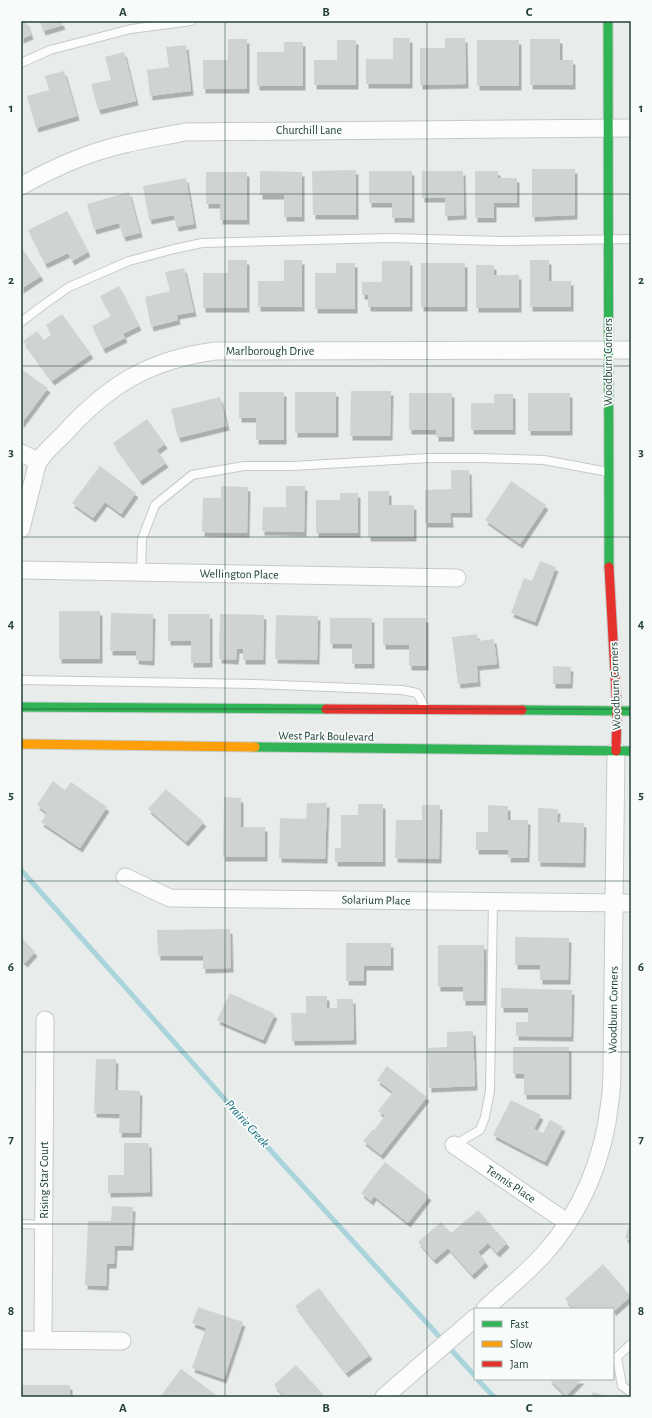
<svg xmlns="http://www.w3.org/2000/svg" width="652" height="1418" font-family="'Alegreya Sans',sans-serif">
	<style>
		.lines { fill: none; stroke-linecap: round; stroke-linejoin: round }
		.stream { stroke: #a9d4db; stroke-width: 5 }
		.building { fill: #cfd4d2; filter: url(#shadow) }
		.lane-casing { stroke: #c5cac8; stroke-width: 10 }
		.street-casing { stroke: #c5cac8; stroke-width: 19 }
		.fast-casing { stroke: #c3cbc8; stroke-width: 11 }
		.slow-casing { stroke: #c3cbc8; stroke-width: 11 }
		.jam-casing { stroke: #c3cbc8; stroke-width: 11 }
		.lane { stroke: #fcfcfc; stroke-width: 8 }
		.street { stroke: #fcfcfc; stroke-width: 17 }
		.fast { stroke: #30b455; stroke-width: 9 }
		.slow { stroke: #ff9f0a; stroke-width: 9 }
		.jam { stroke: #e5322d; stroke-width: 9 }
		.grid { fill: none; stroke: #24423a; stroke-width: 1; stroke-opacity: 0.55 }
		.labels { text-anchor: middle; stroke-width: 3.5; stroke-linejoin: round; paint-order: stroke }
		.street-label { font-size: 12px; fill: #24423a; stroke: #f7fbf9 }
		.water-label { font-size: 13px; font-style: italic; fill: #1c6f80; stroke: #f7fbf9 }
		.neatline { fill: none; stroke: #24423a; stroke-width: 1.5 }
		.grid-label { font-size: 13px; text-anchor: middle; font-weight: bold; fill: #24423a }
	</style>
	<defs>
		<filter id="shadow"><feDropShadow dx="2.5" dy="4.5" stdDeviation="0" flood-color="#0004"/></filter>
	</defs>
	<rect width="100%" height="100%" fill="#e8edeb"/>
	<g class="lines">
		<path class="stream" d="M21 870 262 1141 475 1376
			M477 1379 494 1397"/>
	</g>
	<path class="building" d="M21 21H26L31 35 21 39Z
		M40 21H61L63 25 43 31Z
		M393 38H410V84H366V59H393Z
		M445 38H465L466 84 420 85V48H445Z
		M228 39H247V89H203V60H228Z
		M530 39H560V60H573V85H530Z
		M337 40H356V85H314V60H337Z
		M477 40H519V86H477Z
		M284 42H303V86H257V52H284Z
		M186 45 191 91 150 96 147 70 169 67 166 47Z
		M124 52 136 101 98 110 91 84 111 80 105 57Z
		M64 71 77 116 36 128 27 96 49 90 45 76Z
		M532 169H575V215L532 217Z
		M356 170V215H313L312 171Z
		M260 171 302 172V217H284V195H260Z
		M369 171H412V218H392V203H369Z
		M422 171H463L464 215 445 216V198H422Z
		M475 171H498V178H517V203H494V218H475Z
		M206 172H247V220H220V204H206Z
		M186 178 194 224 176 227 174 215 149 220 143 186Z
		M129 192 140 233 123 237 119 223 94 230 87 204Z
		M67 211 88 252 72 261 68 253 45 264 28 230Z
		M21 247 41 276 21 289Z
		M228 260H247V308H203V273H228Z
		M284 260H302V307H258V281H284Z
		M530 260H549V281H571V307H530Z
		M382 261H410V307H368V295H362V282H382Z
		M336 263H355V309H315V273H336Z
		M421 263H465V307H421Z
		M476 265H494V275H519V308H476Z
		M184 268 194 312 177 315 178 320 151 327 145 297 170 291 165 272Z
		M119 286 139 326 123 334 125 338 103 349 92 326 111 316 100 296Z
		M62 314 91 354 52 381 23 341 37 331 44 340 52 334 46 325Z
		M21 369 48 388 21 424Z
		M351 391H391L390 436H350Z
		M239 392H284V440H256V418H239Z
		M295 392H336V433H295Z
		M409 393H452V437H436V430H409Z
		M528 393H570V431H528Z
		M494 394H513V430H471V403H494Z
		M220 397 227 426 178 438 171 409Z
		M147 419 165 444 157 450 166 463 140 481 113 443Z
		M100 466 136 493 121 514 105 502 93 518 72 503Z
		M451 470H469L470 513H450L451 523H425V490L451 489Z
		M511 481 546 505 520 544 485 520Z
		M221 486 248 487 247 533 202 532 203 498H221Z
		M286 486H305L304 532 262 531 263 507H286Z
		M368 491H389V505H414V537H368Z
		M340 493H358V533H316V500H340Z
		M540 561 556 567 535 622 511 613 524 578 532 581Z
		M59 611H100V659H59Z
		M111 613 153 614 152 661 136 660V651H110Z
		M168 614H210V663H191V641H168Z
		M220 614 264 615 263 660H243V649H237L236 660 219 659Z
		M276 615 318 616 317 660 275 659Z
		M330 618H372V664H352V644H330Z
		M383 618H426V666H409V645H383Z
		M477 634 478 641 494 639 497 664 477 666 478 682 458 684 452 637Z
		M553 666 571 667 570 684H553Z
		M53 781 65 790 71 782 107 807 80 848 41 822 47 813 37 805Z
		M166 789 204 822 186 842 148 809Z
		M224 797 241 798V827H265V857H223Z
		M307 803H327L325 859 279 858 280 818 306 819Z
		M358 804H383V862H335V848H341V815H358Z
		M422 805H440L439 859 395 858 396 820H422Z
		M488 805 508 806V820H528L527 858H508L509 850H476V832H488Z
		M538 808 558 809 557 822 584 823 583 863 538 862Z
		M230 929 231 968 203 969V956H158L157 930Z
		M21 937 35 952 25 963 21 959Z
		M515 937 569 938 568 980H540V965H515Z
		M346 943H391V966H364V981H346Z
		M438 945H484V1001H463V987H438Z
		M501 988 572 990 571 1037 516 1036V1022H528V1008H501Z
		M230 993 275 1014 263 1040 217 1020Z
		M306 996H327V1008H337V999H353L354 1040 292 1041 291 1013H306Z
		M473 1031 475 1086 429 1088 428 1048 447 1047V1032Z
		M513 1047H569V1095H524V1074H513Z
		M96 1059H116L115 1090 140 1091 139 1133H119L120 1114 94 1113Z
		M387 1066 427 1097 381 1155 363 1141 373 1129 374 1130 385 1116 378 1111 393 1092 377 1080Z
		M511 1100 541 1115 534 1129 543 1133 550 1120 563 1127 545 1162 493 1135Z
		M124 1143H149L150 1192 108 1193V1175H124Z
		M385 1162 429 1196 408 1223 374 1196 371 1201 361 1193Z
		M112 1206 133 1207 131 1246H115L114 1264H107L106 1286 85 1285 88 1221H111Z
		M478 1210 507 1243 497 1253 488 1243 478 1252 486 1262 472 1275 448 1248 434 1260 418 1242 441 1222 451 1233Z
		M631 1220V1240L625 1238Z
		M603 1264 631 1296 613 1312V1309H574L565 1299Z
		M319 1288 370 1355 346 1373 295 1306Z
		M198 1307 243 1322 224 1379 192 1368 206 1328 192 1323Z
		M296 1365 323 1394 320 1397H285L274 1385Z
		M181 1369 219 1397H160Z
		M549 1379H582L566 1396Z
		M21 1385H70V1397H21Z
		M593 1392 609 1397H591Z"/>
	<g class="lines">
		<g class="lane-casing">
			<path id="lane" d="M21 63 50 50 131 29 191 21
				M21 322 42 306 69 287 129 261 174 249 202 243 389 238 500 241 631 239
				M141 572 142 539 155 505 192 475 244 466H293L429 458H482L544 460 608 472
				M21 680 254 684 402 690 417 693 425 707
				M454 1145 480 1130 485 1117 490 1091 493 901
				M21 1224 44 1225
				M631 1344 617 1357 622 1386 631 1392"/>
		</g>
		<g class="street-casing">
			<path id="street" d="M21 186C53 168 89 152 125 144 145 139 165 136 185 132L631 128
				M21 453 38 461
				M21 529C25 512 29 495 34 478 35 473 36 466 39 461 45 451 56 442 64 434 108 385 149 360 215 351L631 350
				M21 570 457 578
				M125 877 170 898 631 903
				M454 1145 568 1223
				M485 1309C504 1291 525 1275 543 1255 582 1212 604 1158 610 1101 612 1089 612 1076 612 1064L616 751
				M21 1340 122 1341
				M43 1340 45 1020
				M384 1397 475 1318"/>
		</g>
		<g class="fast-casing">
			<path id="fast" d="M608 21 609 567
				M21 707 326 709
				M522 710 631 711
				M255 747 630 751"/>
		</g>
		<g class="slow-casing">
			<path id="slow" d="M21 744 255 747"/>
		</g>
		<g class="jam-casing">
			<path id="jam" d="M609 567 617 711 616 751
				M326 709 522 710"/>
		</g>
		<use href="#lane" class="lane"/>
		<use href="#street" class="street"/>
		<use href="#fast" class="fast"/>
		<use href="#slow" class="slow"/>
		<use href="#jam" class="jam"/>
	</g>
	<path class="grid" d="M225 21V1397M427 21V1397M21 194H631M21 366H631M21 537H631M21 709H631M21 881H631M21 1052H631M21 1224H631"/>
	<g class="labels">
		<g class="street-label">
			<text x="309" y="134">Churchill Lane</text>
			<text x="270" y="355">Marlborough Drive</text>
			<text transform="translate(608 362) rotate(-90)" y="4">Woodburn Corners</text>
			<text transform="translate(239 574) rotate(1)" y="4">Wellington Place</text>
			<text transform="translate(615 686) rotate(-92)" y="4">Woodburn Corners</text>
			<text transform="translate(326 736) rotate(1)" y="4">West Park Boulevard</text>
			<text transform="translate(376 900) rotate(1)" y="4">Solarium Place</text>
			<text transform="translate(613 1010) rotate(-89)" y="4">Woodburn Corners</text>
			<text transform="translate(44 1180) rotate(-90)" y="4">Rising Star Court</text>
			<text transform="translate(511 1184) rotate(34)" y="4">Tennis Place</text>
		</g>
		<g class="water-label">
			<text transform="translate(248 1123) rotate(48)" y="5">Prairie Creek</text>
		</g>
	</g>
	<rect width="652" height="1418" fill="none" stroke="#f7fbf9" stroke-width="44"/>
	<rect x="474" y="1308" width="140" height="72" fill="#f7fbf9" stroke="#a3b1ad"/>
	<rect x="482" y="1321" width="20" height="6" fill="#30b455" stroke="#a3b1ad"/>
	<text x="510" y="1328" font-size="12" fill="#24423a">Fast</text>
	<rect x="482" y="1341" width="20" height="6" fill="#ff9f0a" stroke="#a3b1ad"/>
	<text x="510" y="1348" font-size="12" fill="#24423a">Slow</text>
	<rect x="482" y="1361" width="20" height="6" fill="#e5322d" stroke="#a3b1ad"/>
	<text x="510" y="1368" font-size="12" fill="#24423a">Jam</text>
	<rect x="22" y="22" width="608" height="1374" class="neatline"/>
	<g class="grid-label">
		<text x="123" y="16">A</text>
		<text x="326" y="16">B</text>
		<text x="529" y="16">C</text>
		<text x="11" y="112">1</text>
		<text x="641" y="112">1</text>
		<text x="11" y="284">2</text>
		<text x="641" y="284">2</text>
		<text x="11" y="456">3</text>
		<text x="641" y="456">3</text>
		<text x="11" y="628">4</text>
		<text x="641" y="628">4</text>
		<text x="11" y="799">5</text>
		<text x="641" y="799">5</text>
		<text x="11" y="971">6</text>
		<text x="641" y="971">6</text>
		<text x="11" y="1143">7</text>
		<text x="641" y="1143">7</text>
		<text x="11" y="1315">8</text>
		<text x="641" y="1315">8</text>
		<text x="123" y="1412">A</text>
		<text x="326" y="1412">B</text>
		<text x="529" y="1412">C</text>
	</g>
</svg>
